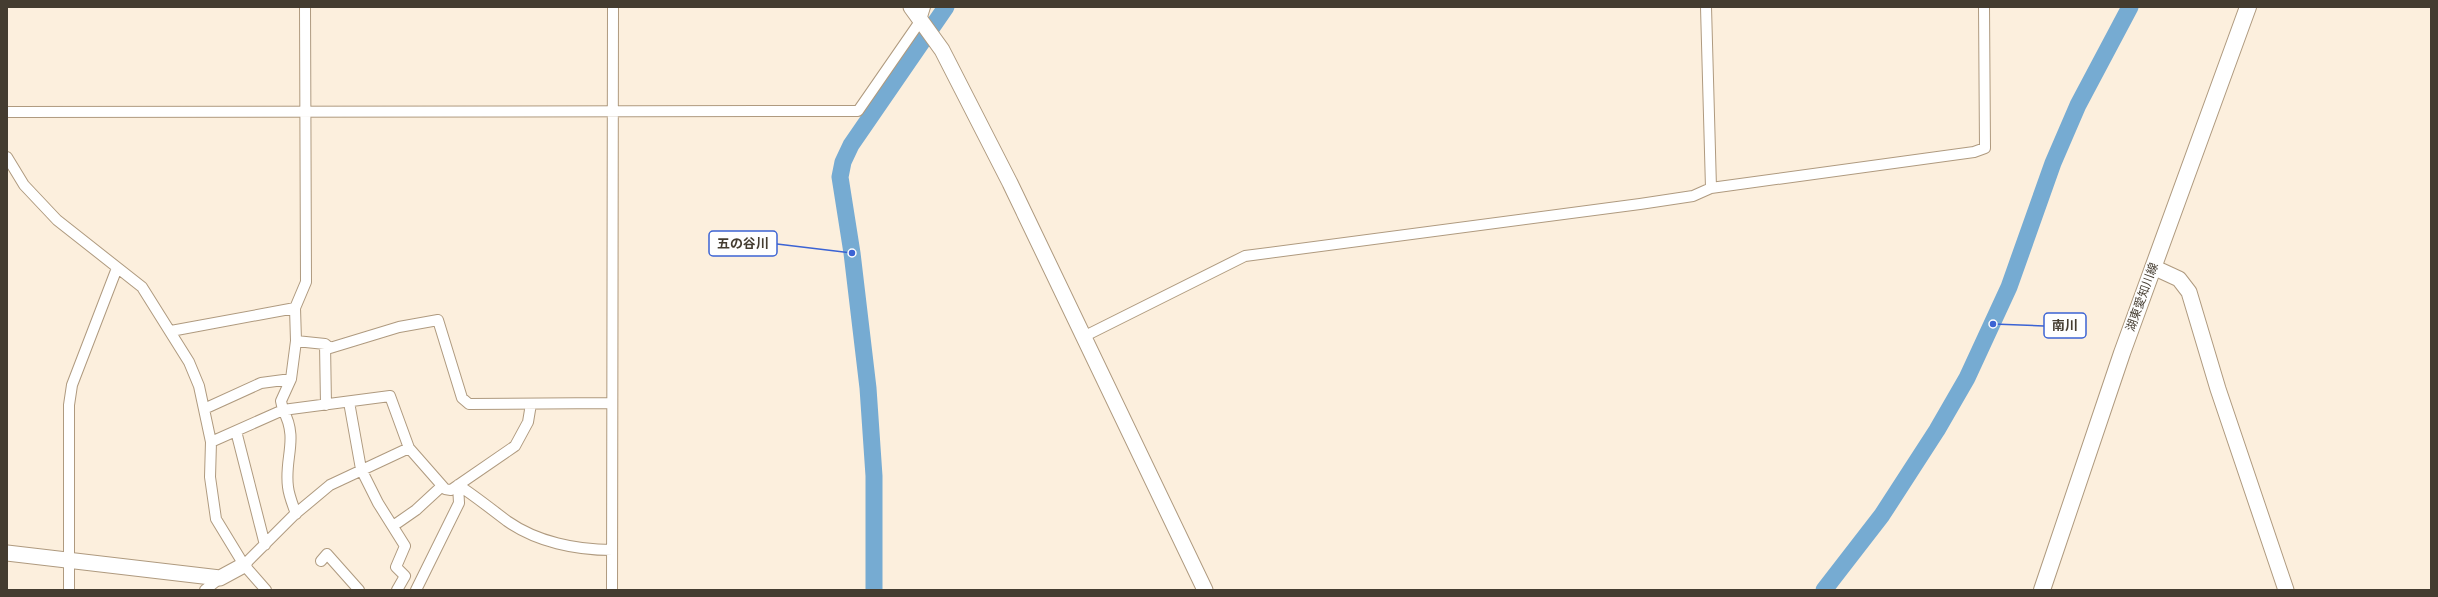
<svg xmlns="http://www.w3.org/2000/svg" width="2438" height="597" font-family="Figtree,'Noto Sans JP',sans-serif">
	<style>
		.lines { fill: none; stroke-linecap: round; stroke-linejoin: round }
		.river { stroke: #76abd2; stroke-width: 17 }
		.street-casing { stroke: #af9a7f; stroke-width: 12 }
		.secondary-casing { stroke: #af9a7f; stroke-width: 17 }
		.primary-casing { stroke: #af9a7f; stroke-width: 18 }
		.street { stroke: #fff; stroke-width: 10 }
		.secondary { stroke: #fff; stroke-width: 15 }
		.primary { stroke: #fff; stroke-width: 16 }
		.labels { text-anchor: middle; stroke-width: 3; stroke-linejoin: round; paint-order: stroke }
		.street-label { font-size: 12px; fill: #443c30; stroke: #fefefe }
		.leader { fill: none; stroke: #3b63d4; stroke-width: 1.5 }
		.callout-dot { fill: #3b63d4; stroke: #fefefe; stroke-width: 1.5 }
		.callout { fill: #fefefe; stroke: #3b63d4; stroke-width: 1.5 }
		.callout-label { font-size: 13px; text-anchor: middle; font-weight: bold; fill: #443c30 }
	</style>
	<rect width="100%" height="100%" fill="#fcefdd"/>
	<g class="lines">
		<path class="river" d="M874 590V476L868 388 852 253 840 177 843 162 851 145 946 7
			M1824 590 1882 515 1937 430 1967 378 2009 287 2053 163 2078 105 2130 7"/>
		<g class="street-casing">
			<path id="street" d="M305 7 306 282 295 308 296 341 325 344 330 348 399 327 438 320 462 398 469 404 611 403
				M1706 7 1711 188
				M7 112 858 111 921 20 925 7
				M7 157 24 185 57 220 142 287 189 362 199 386 211 442 210 477 216 519 244 565 266 590
				M171 331 295 308
				M1085 336 1245 256 1640 204 1693 196 1711 188 1974 152 1985 148 1984 7
				M325 344 326 405
				M349 402 361 469 378 503 405 546 396 567 405 576 397 590
				M204 409 261 383 291 379
				M236 431 265 545
				M211 442 283 410 281 401 291 379 296 341
				M458 485C475 496 491 509 507 521 537 542 576 550 612 550
				M296 514C293 505 289 496 288 487 284 458 299 439 283 410L390 396 409 448 445 489 451 490 515 446 528 422 531 404
				M393 526 416 510 442 486
				M321 561 327 554 359 590
				M244 565 294 515 330 485 409 448
				M69 590V405L72 385 117 268
				M205 590 220 578
				M416 590 459 503 458 485
				M612 590 613 7"/>
		</g>
		<g class="secondary-casing">
			<path id="secondary" d="M911 7 942 50 1010 183 1205 590
				M2153 267 2179 279 2189 292 2218 389 2286 590
				M7 553 220 578 244 565"/>
		</g>
		<g class="primary-casing">
			<path id="primary" d="M2042 590 2122 353 2248 7"/>
		</g>
		<use href="#street" class="street"/>
		<use href="#secondary" class="secondary"/>
		<use href="#primary" class="primary"/>
	</g>
	<g class="labels">
		<g class="street-label">
			<text transform="translate(2142 297) rotate(-70)" y="4">湖東愛知川線</text>
		</g>
	</g>
	<path class="leader" d="M852 253L777 244M1993 324L2044 326"/>
	<g class="callout-dot">
		<circle cx="852" cy="253" r="4"/>
		<circle cx="1993" cy="324" r="4"/>
	</g>
	<g class="callout">
		<rect x="709" y="231" width="68" height="25" rx="4"/>
		<rect x="2044" y="313" width="42" height="25" rx="4"/>
	</g>
	<g class="callout-label">
		<text x="743" y="248">五の谷川</text>
		<text x="2065" y="330">南川</text>
	</g>
	<rect width="2438" height="597" fill="none" stroke="#443c30" stroke-width="16"/>
</svg>
